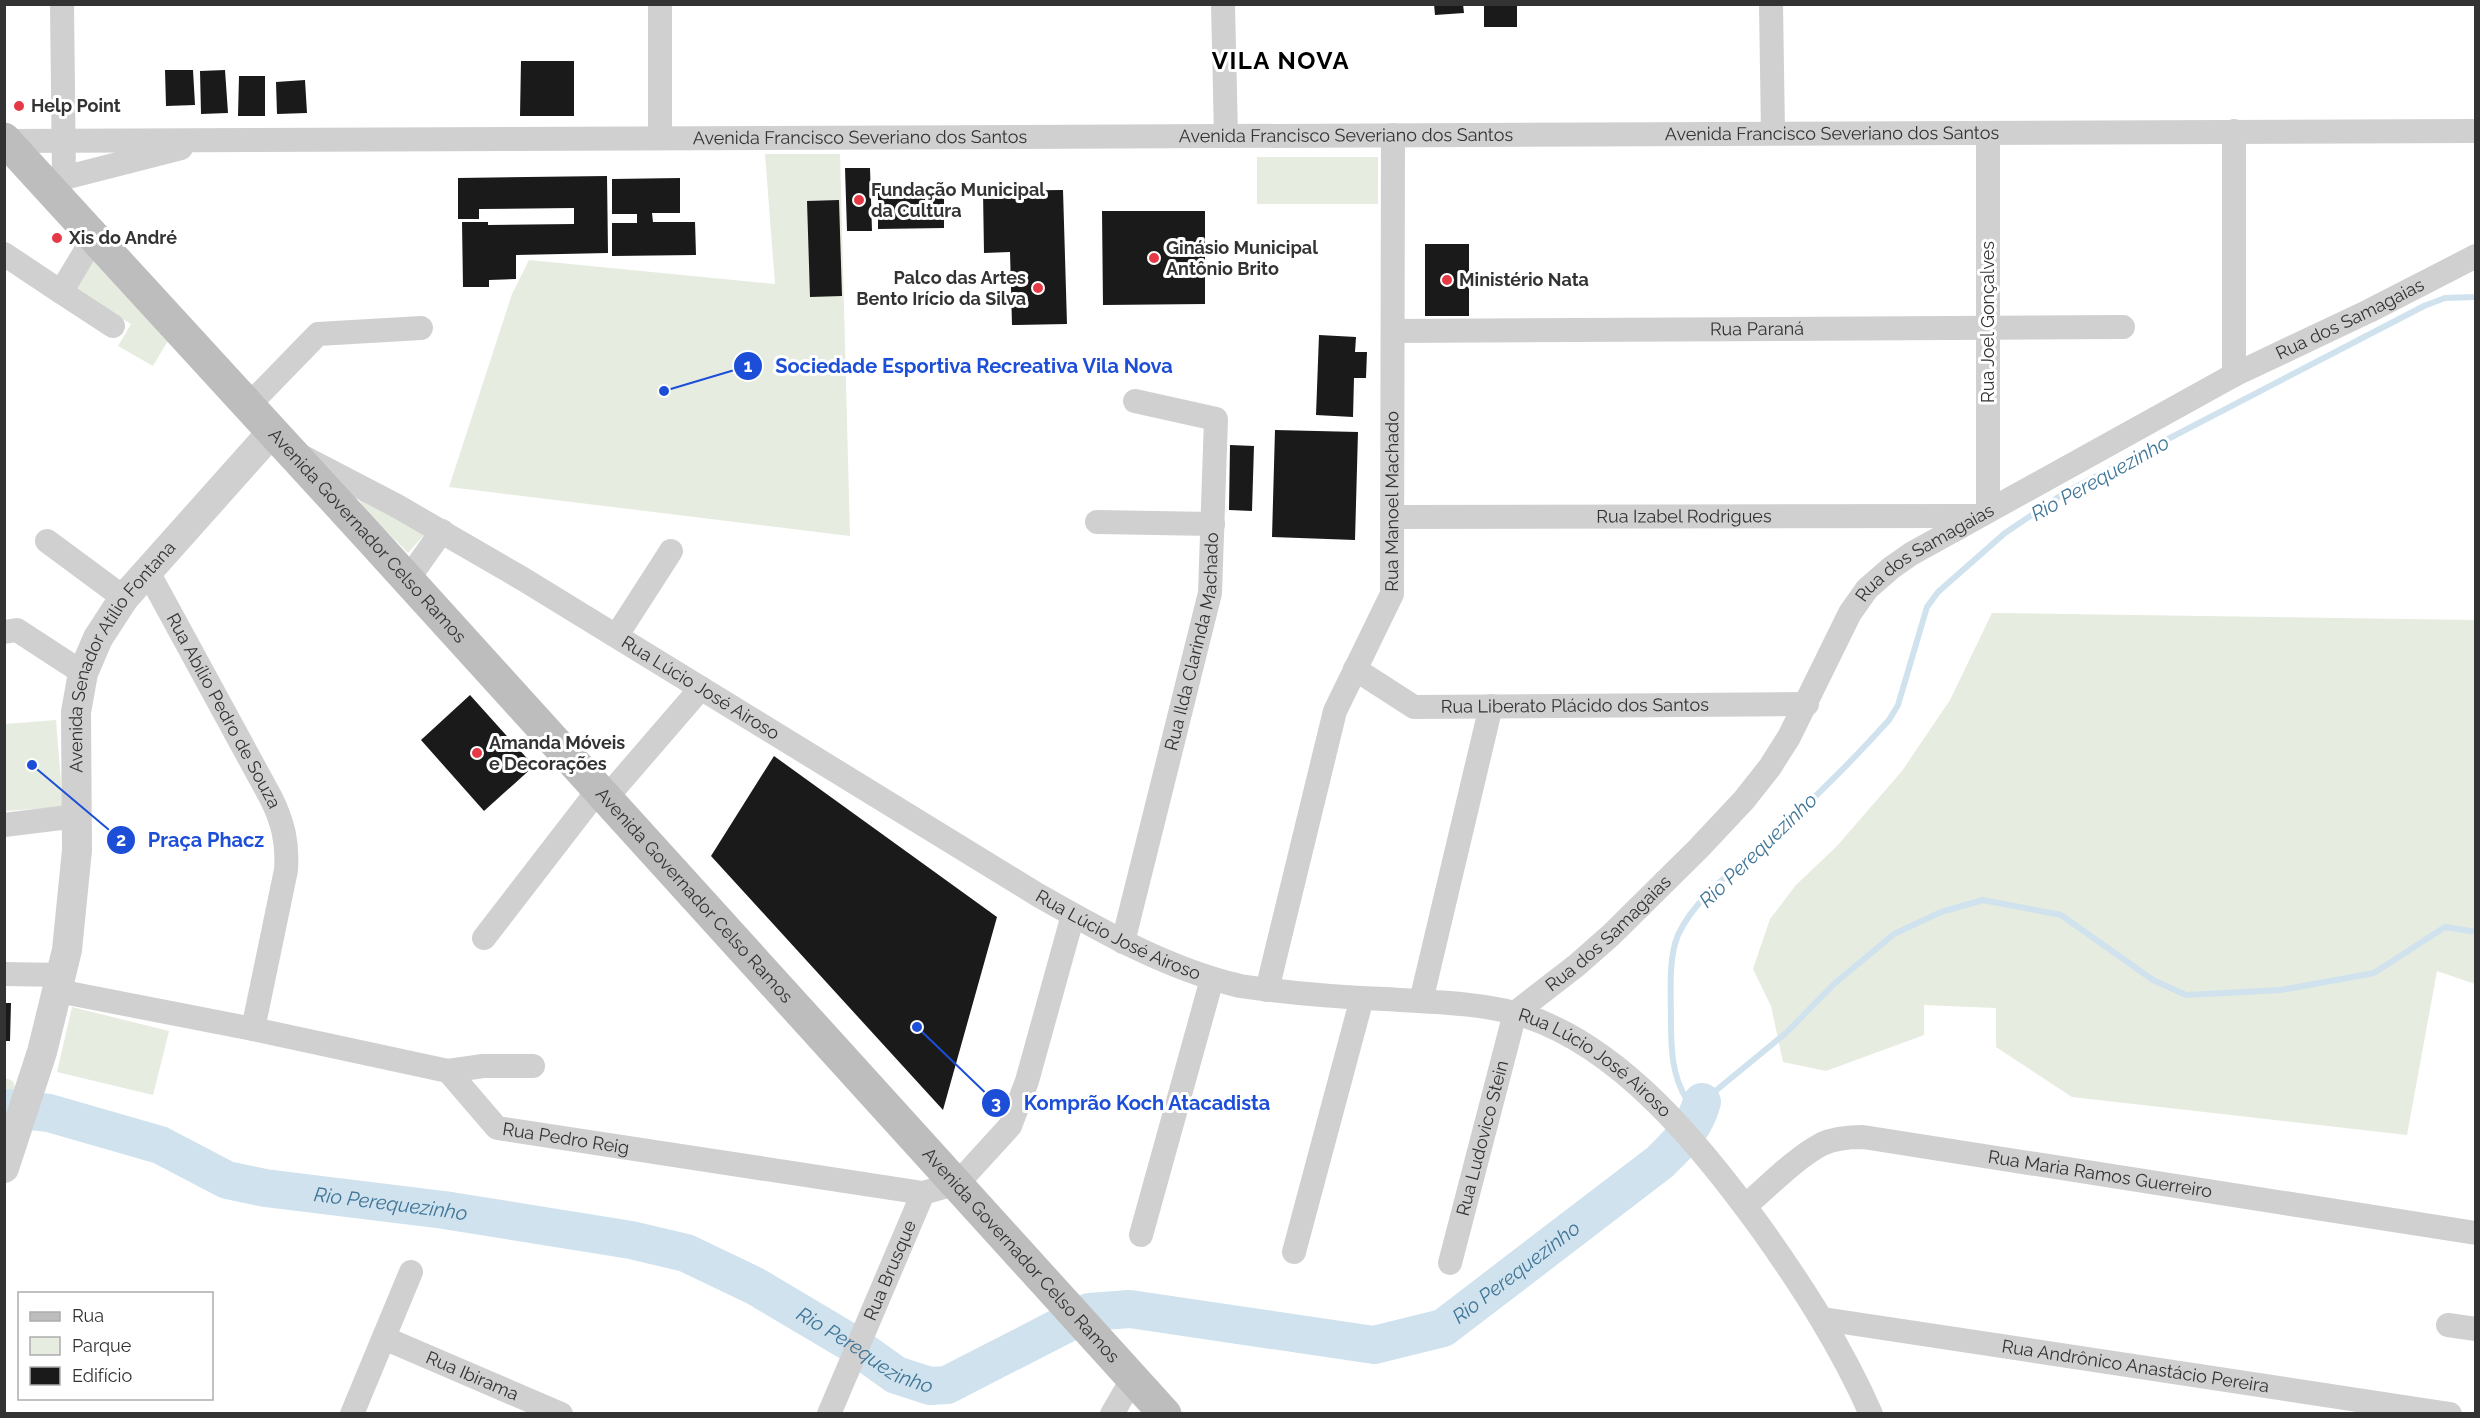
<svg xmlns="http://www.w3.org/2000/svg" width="2480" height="1418" font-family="Raleway,sans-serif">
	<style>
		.green { fill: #e6ecdf }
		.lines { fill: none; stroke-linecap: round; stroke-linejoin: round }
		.stream { stroke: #cfe2ee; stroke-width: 6 }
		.river { stroke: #cfe2ee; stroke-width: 38 }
		.building { fill: #1a1a1a }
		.minor { stroke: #d0d0d0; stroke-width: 24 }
		.tertiary { stroke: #d0d0d0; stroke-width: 30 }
		.secondary { stroke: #bdbdbd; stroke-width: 33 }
		.poi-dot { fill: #e63946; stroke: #fff; stroke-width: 2 }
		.labels { text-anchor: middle; stroke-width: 6; stroke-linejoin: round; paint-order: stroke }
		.poi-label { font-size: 18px; font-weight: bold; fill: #333; stroke: #fff; text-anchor: start }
		.street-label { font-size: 18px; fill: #333; stroke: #fff }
		.water-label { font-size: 20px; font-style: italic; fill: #3f7597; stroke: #fff }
		.district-label { font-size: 24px; font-weight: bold; letter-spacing: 1.5px; fill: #000; stroke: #fff }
		.leader { fill: none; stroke: #1d4ed8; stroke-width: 2 }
		.callout-dot { fill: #1d4ed8; stroke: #fff; stroke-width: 2 }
		.mark-label { font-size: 18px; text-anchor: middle; font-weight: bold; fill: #fff }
		.callout-label { font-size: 20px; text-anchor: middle; font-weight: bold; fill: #1d4ed8; stroke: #fff; stroke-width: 6; stroke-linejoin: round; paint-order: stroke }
	</style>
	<rect width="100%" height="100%" fill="#fff"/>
	<path class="green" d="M765 154H840L850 536 449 487 512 294 529 260 775 284Z
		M1257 157H1378V204H1257Z
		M94 258 169 339 153 366 118 346 131 324 75 291Z
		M357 496 425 534 408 553 363 507Z
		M1992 613 2475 620V984L2437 971 2407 1135 2072 1097 1996 1047V1008L1924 1005V1035L1826 1071 1783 1062 1771 1006 1753 969 1770 919 1796 885 1837 846 1902 771 1950 700Z
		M56 720 63 807 5 811V724Z
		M72 1007 169 1031 153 1095 57 1072Z
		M5 1078 13 1081 17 1093 5 1099Z"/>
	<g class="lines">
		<path class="stream" d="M2476 297 2445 298 2424 306 2066 492 2005 533 1938 592 1927 607 1898 705 1889 720C1854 759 1815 798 1776 833 1745 862 1696 895 1678 935 1668 958 1671 996 1671 1021 1671 1050 1672 1076 1687 1100L1702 1102 1786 1033 1834 984 1894 934 1941 912 1983 900 2061 915 2153 980 2186 995 2281 990 2374 973 2445 927 2476 932"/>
		<path class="river" id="s1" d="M4 1108 49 1113 160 1145 227 1180 265 1188 444 1210 631 1240 686 1253 755 1286 851 1343 896 1375 930 1386 947 1385 1089 1312 1130 1309 1374 1345 1443 1328 1660 1162C1680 1142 1694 1129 1702 1102"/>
	</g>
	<path class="building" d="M1434 4H1463L1464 13 1435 15Z
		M1484 4H1517V27H1484Z
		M521 61H574V116H520Z
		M165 70H193L195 105 166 106Z
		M225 70 228 113 201 114 200 71Z
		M239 76H265V116H238Z
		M305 80 307 113 277 114 276 82Z
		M845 168H870L872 231H847Z
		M607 176 608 253 516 255V279L489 280V287H463L462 222H488V225L574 224V208L479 209V219H458V178Z
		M680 178V213H652L653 222H695L696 255 612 256V223H637V214H612V179Z
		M1063 190 1067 324 1012 325 1010 252 984 253 983 191Z
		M944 192V228L878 229V193Z
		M839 200 842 296 810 297 807 201Z
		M1102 211H1205V304L1103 305Z
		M1425 244H1469V316H1425Z
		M1319 335 1356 337 1355 352H1367L1366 378H1354L1353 417 1316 415Z
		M1275 430 1358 432 1355 540 1272 537Z
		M1230 445 1254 446 1252 511 1229 510Z
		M470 695 534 766 484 811 421 740Z
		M774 756 997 917 943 1110 711 856Z
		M4 1003H11L10 1041H4Z"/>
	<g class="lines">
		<g class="minor">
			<path d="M62 4 64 177"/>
			<path d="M660 4V137"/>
			<path d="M1223 4 1226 136"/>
			<path d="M1771 4 1773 133"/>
			<path id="s2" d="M6 141 2476 131"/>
			<path d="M44 183 181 148"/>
			<path d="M4 254 61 292 94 237"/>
			<path d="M61 292 113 326"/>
			<path id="s3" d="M1393 331 2123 327"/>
			<path d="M2234 375V131"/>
			<path d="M249 405 318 334 421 328"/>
			<path id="s4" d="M301 456 397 506 523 579 1038 895C1103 932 1168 969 1240 986 1288 993 1336 997 1385 999 1427 1002 1473 1002 1515 1013 1618 1041 1703 1148 1763 1231 1804 1289 1842 1348 1871 1414"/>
			<path d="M1988 511V133"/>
			<path id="s5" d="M1392 517 1975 516"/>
			<path d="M1097 522 1213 524"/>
			<path d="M47 541 124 598"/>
			<path id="s6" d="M148 572 271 798C283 822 288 843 286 870L253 1029"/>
			<path d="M408 579 442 531"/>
			<path d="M4 632 17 630 83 673"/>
			<path d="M617 635 671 551"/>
			<path id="s7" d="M1355 669 1414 707 1807 704"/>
			<path d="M607 797 701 688"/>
			<path d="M4 825 77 816"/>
			<path d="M484 938 599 789"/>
			<path id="s8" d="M1123 942 1210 593 1216 419 1135 401"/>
			<path d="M4 974 62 975"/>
			<path id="s9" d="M1267 990 1335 711 1392 594 1393 135"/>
			<path id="s10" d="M58 991 253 1029 448 1071 497 1128 923 1193 958 1183 1010 1126 1027 1081 1073 915"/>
			<path d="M1421 1001 1491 706"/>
			<path d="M448 1071 483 1066H533"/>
			<path id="s11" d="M1745 1206C1769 1186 1794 1159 1822 1144 1835 1138 1849 1137 1863 1137L2476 1233"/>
			<path d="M1141 1235 1212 979"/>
			<path d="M1294 1252 1362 998"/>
			<path id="s12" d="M1450 1263 1515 1013 1577 965 1611 935 1698 849 1744 800 1770 767 1789 737 1850 613 1867 589 1891 568 1911 554 2234 375 2369 311 2476 256"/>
			<path id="s13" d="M1823 1319 2450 1414"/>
			<path d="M2448 1325 2476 1329"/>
			<path id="s14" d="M384 1338 561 1414"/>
			<path d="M352 1414 411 1272"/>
			<path id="s15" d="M829 1414 923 1193"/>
			<path d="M1112 1414 1133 1378"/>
		</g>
		<path class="tertiary" id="s16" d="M4 1168 42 1052 67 950 77 850 76 712 83 673 98 638 124 598 273 431"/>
		<path class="secondary" id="s17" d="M4 139 370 538 1165 1414"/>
	</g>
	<g class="poi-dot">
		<circle cx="19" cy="106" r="6"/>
		<circle cx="859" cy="200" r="6"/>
		<circle cx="57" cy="238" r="6"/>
		<circle cx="1154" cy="258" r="6"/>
		<circle cx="1447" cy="280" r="6"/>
		<circle cx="1038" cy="288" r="6"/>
		<circle cx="477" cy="753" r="6"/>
	</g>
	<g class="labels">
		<g class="poi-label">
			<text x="31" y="112">Help Point</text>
			<text x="871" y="196">Fundação Municipal<tspan x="871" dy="21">da Cultura</tspan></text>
			<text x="69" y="244">Xis do André</text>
			<text x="1166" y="254">Ginásio Municipal<tspan x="1166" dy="21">Antônio Brito</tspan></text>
			<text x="1026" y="284" text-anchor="end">Palco das Artes<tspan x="1026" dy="21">Bento Irício da Silva</tspan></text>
			<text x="1459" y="286">Ministério Nata</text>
			<text x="489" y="749">Amanda Móveis<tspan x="489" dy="21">e Decorações</tspan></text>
		</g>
		<g class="street-label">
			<text dy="6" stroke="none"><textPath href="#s2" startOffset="1826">Avenida Francisco Severiano dos Santos</textPath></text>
			<text dy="6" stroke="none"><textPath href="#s2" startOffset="1340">Avenida Francisco Severiano dos Santos</textPath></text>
			<text dy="6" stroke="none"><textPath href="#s2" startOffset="854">Avenida Francisco Severiano dos Santos</textPath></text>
			<text dy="6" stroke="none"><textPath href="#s12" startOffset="1371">Rua dos Samagaias</textPath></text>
			<text transform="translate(1988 322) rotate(-90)" y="6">Rua Joel Gonçalves</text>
			<text dy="6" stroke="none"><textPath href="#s3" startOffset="364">Rua Paraná</textPath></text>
			<text dy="6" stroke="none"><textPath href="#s9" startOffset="510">Rua Manoel Machado</textPath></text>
			<text dy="6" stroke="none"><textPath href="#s5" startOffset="292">Rua Izabel Rodrigues</textPath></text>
			<text dy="6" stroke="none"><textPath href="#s17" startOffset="538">Avenida Governador Celso Ramos</textPath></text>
			<text dy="6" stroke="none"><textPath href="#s12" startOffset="885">Rua dos Samagaias</textPath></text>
			<text dy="6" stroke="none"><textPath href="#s8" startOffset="309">Rua Ilda Clarinda Machado</textPath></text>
			<text dy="6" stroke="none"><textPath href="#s16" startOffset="534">Avenida Senador Atílio Fontana</textPath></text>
			<text dy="6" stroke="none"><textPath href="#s4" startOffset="462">Rua Lúcio José Airoso</textPath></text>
			<text dy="6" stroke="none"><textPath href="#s7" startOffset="231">Rua Liberato Plácido dos Santos</textPath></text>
			<text dy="6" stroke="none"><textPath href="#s6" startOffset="158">Rua Abílio Pedro de Souza</textPath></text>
			<text dy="6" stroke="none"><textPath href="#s17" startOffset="1024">Avenida Governador Celso Ramos</textPath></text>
			<text dy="6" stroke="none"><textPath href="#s12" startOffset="381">Rua dos Samagaias</textPath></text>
			<text dy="6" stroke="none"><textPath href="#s4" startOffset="948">Rua Lúcio José Airoso</textPath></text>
			<text dy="6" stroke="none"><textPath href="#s4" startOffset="1452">Rua Lúcio José Airoso</textPath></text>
			<text dy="6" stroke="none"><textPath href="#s10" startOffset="543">Rua Pedro Reig</textPath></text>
			<text dy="6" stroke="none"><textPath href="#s12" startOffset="129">Rua Ludovico Stein</textPath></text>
			<text dy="6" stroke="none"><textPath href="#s11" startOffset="381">Rua Maria Ramos Guerreiro</textPath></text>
			<text dy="6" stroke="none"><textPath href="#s17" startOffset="1510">Avenida Governador Celso Ramos</textPath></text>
			<text dy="6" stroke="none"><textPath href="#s15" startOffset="156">Rua Brusque</textPath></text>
			<text dy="6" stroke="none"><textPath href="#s13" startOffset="316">Rua Andrônico Anastácio Pereira</textPath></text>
			<text dy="6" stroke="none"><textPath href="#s14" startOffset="96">Rua Ibirama</textPath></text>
		</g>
		<g class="water-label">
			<text transform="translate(2100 478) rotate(-29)" y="7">Rio Perequezinho</text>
			<text transform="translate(1758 850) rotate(-44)" y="7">Rio Perequezinho</text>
			<text dy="7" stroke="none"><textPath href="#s1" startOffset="402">Rio Perequezinho</textPath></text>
			<text dy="7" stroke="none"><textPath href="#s1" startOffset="1608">Rio Perequezinho</textPath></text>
			<text dy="7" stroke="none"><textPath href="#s1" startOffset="906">Rio Perequezinho</textPath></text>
		</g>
		<g class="district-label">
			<text x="1281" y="69">VILA NOVA</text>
		</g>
	</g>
	<path class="leader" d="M664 391L748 366M32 765L121 840M917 1027L996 1103"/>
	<g class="callout-dot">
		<circle cx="664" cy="391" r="6"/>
		<circle cx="32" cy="765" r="6"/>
		<circle cx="917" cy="1027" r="6"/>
		<circle cx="748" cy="366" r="15"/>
		<circle cx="121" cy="840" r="15"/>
		<circle cx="996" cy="1103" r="15"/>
	</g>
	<g class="mark-label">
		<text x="748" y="372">1</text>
		<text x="121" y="846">2</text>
		<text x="996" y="1109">3</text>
	</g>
	<g class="callout-label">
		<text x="974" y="373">Sociedade Esportiva Recreativa Vila Nova</text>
		<text x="206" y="847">Praça Phacz</text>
		<text x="1147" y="1110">Komprão Koch Atacadista</text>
	</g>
	<rect width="2480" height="1418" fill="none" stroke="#333333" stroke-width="12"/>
	<rect x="18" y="1292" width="195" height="108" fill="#ffffff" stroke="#adadad" stroke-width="1.5"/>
	<rect x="30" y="1312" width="30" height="9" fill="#bdbdbd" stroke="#adadad" stroke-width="1.5"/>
	<text x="72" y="1322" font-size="18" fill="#333333">Rua</text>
	<rect x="30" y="1337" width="30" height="18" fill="#e6ecdf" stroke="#adadad" stroke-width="1.5"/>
	<text x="72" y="1352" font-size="18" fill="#333333">Parque</text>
	<rect x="30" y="1367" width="30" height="18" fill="#1a1a1a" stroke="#adadad" stroke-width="1.5"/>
	<text x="72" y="1382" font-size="18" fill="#333333">Edifício</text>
</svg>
